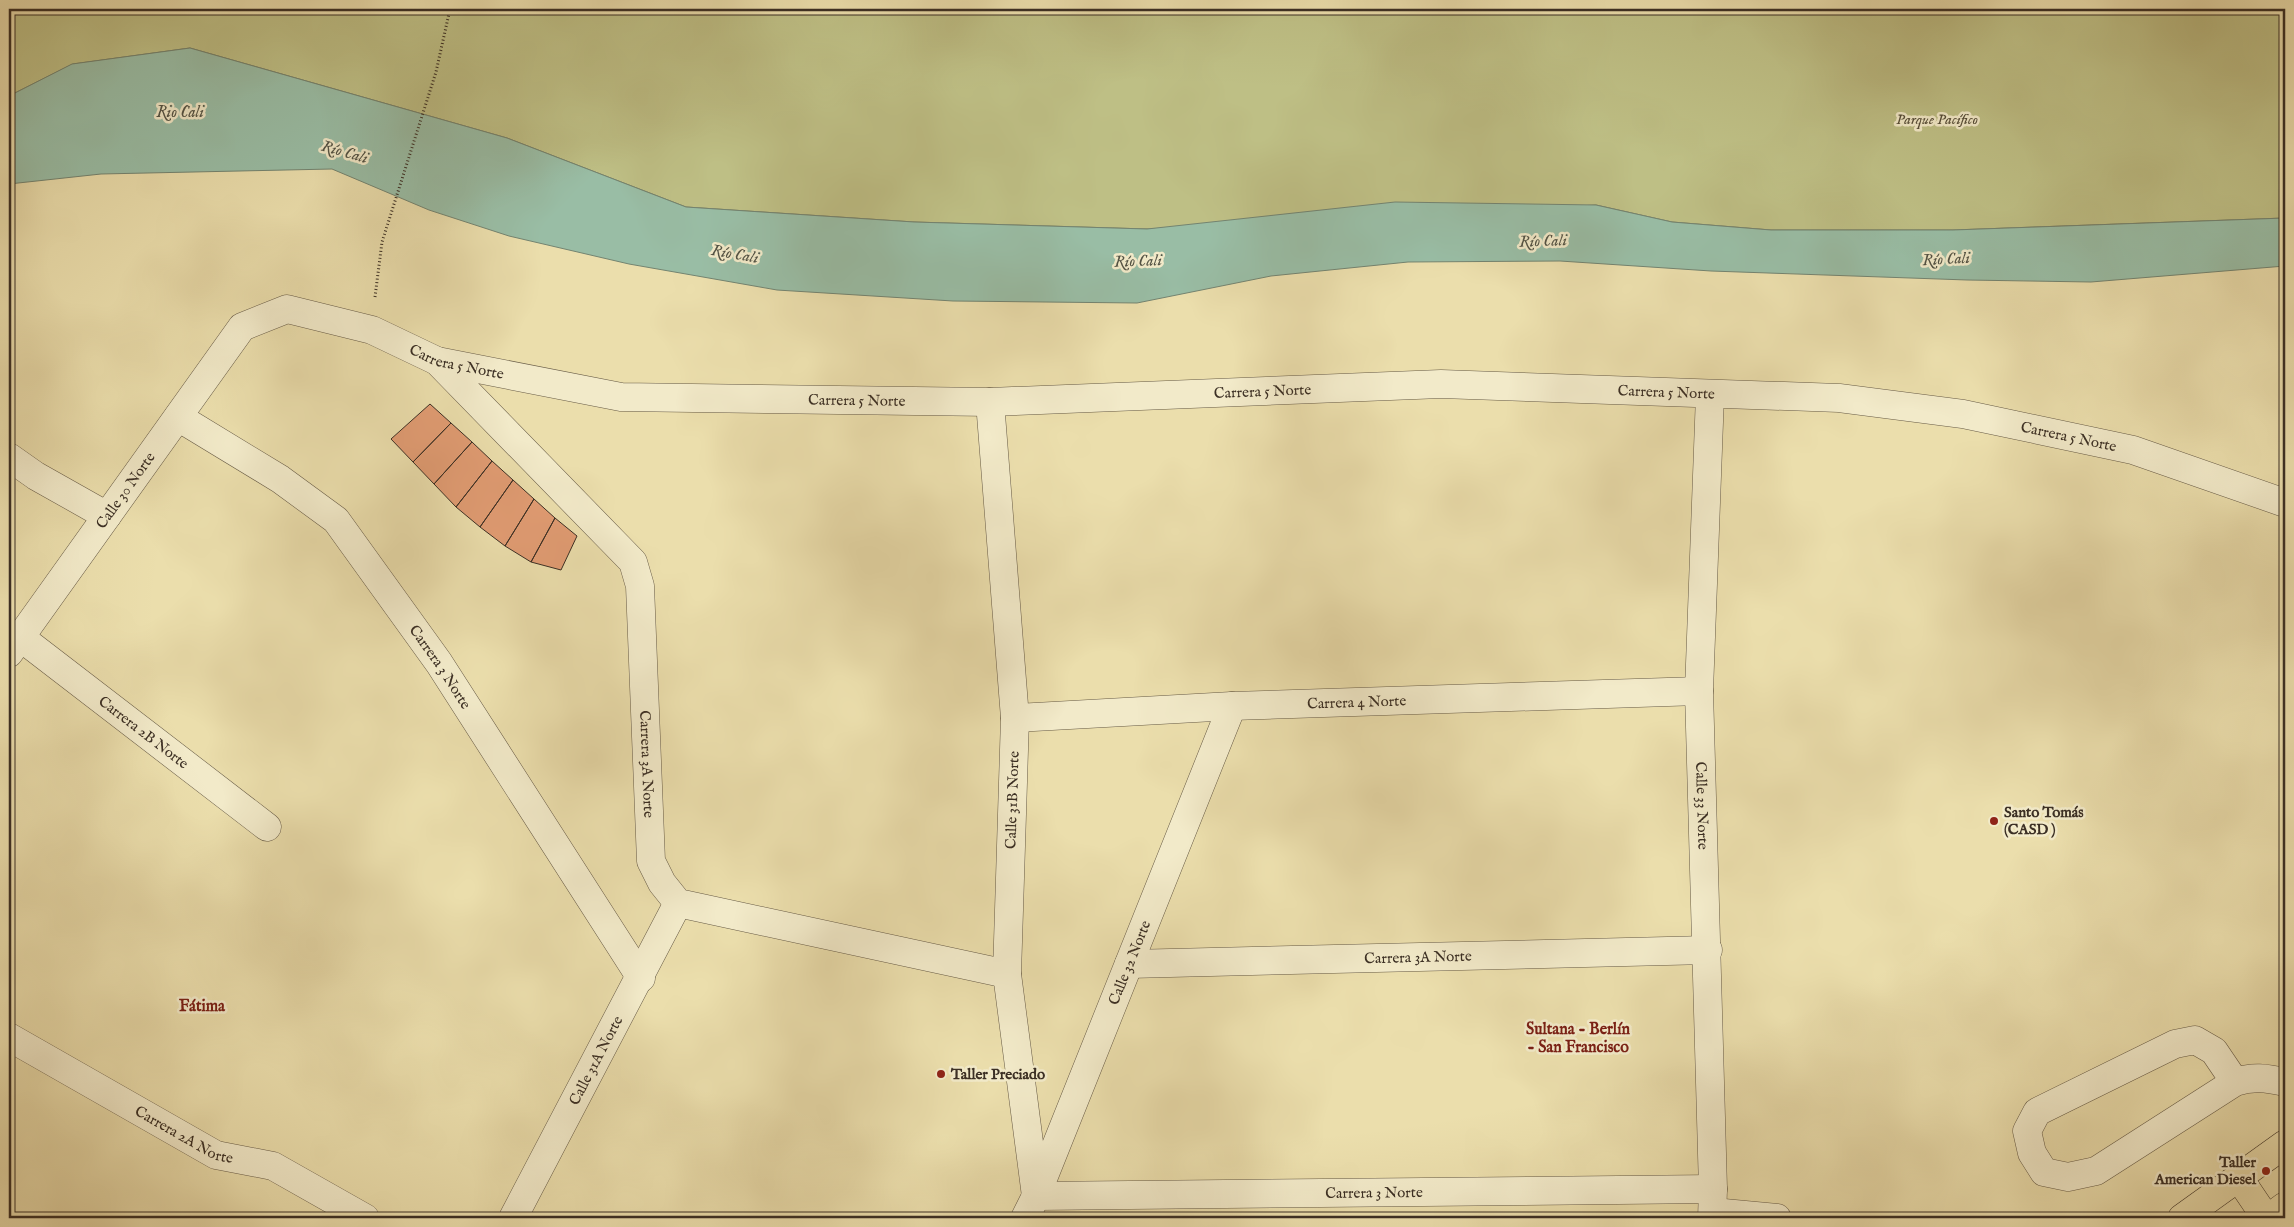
<svg xmlns="http://www.w3.org/2000/svg" width="2294" height="1227" font-family="'IM FELL English',serif">
	<style>
		.green { fill: #bebf85; stroke: #7c7754 }
		.water { fill: #99bda5; stroke: #738471 }
		.building { fill: #e19c73; stroke: #3b2f24 }
		.lines { fill: none; stroke-linecap: round; stroke-linejoin: round }
		.minor-casing { stroke: #675b46; stroke-width: 29 }
		.major-casing { stroke: #3b2f24; stroke-width: 29 }
		.path { stroke: #3b2f24; stroke-width: 3; stroke-dasharray: 1 2.5; stroke-linecap: butt }
		.minor { stroke: #f2eac9; stroke-width: 28 }
		.major { stroke: #ebdeac; stroke-width: 28 }
		.poi-dot { fill: #8f2418; stroke: #f2eac9; stroke-width: 2 }
		.labels { text-anchor: middle; stroke-width: 5; stroke-linejoin: round; paint-order: stroke }
		.park-label { font-size: 15px; font-style: italic; fill: #554c37; stroke: #f2eac9 }
		.street-label { font-size: 15px; fill: #3b2f24; stroke: #f2eac9 }
		.poi-label { font-size: 15px; font-weight: bold; fill: #3b2f24; stroke: #f2eac9; text-anchor: start }
		.water-label { font-size: 16px; font-style: italic; fill: #525244; stroke: #f2eac9 }
		.neighbourhood-label { font-size: 16px; font-weight: bold; fill: #7a1f14; stroke: #f2eac9 }
	</style>
	<rect width="100%" height="100%" fill="#ebdeac"/>
	<filter id="stains"><feTurbulence type="fractalNoise" baseFrequency=".004" numOctaves="4"/><feColorMatrix values="0 0 0 0 .2 0 0 0 0 .09 0 0 0 0 .02 0 0 0 .5 -.17"/></filter>
	<radialGradient id="worn" r=".72"><stop offset=".6" stop-color="#630" stop-opacity="0"/><stop offset="1" stop-color="#630" stop-opacity=".3"/></radialGradient>
	<path class="green" d="M9 9H2285V218L1953 230H1771L1672 222 1596 205 1147 229 914 222 686 207 507 138 190 48 73 64 9 96Z"/>
	<path class="water" d="M190 48 507 138 686 207 914 222 1147 229 1395 202 1596 205 1672 222 1771 230H1953L2285 218V266L2091 282 1967 280 1711 271 1560 261 1408 262 1271 276 1137 303 953 301 777 290 629 264 509 236 429 210 332 169 101 174 9 184V96L72 64Z"/>
	<path class="building" d="M430 404 451 423 413 462 391 439Z
		M451 423 472 442 434 484 413 462Z
		M472 442 492 461 456 507 434 484Z
		M492 461 513 480 480 527 456 507Z
		M513 480 534 499 505 546 480 527Z
		M534 499 555 518 531 562 505 546Z
		M555 518 577 536 561 570 531 562Z"/>
	<g class="lines">
		<g class="minor-casing">
			<g id="minor">
				<path id="s1" d="M437 361 633 562 640 586 651 861 662 883 678 903 1007 974"/>
				<path id="s2" d="M1710 395 1699 691 1713 1189 1712 1218"/>
				<path id="s3" d="M990 402 1015 718 1007 974 1036 1196 1713 1189"/>
				<path id="s4" d="M178 417 280 479 336 520 439 663 641 978"/>
				<path d="M9 457 36 476 107 516"/>
				<path id="s5" d="M20 637 267 827"/>
				<path id="s6" d="M9 653 242 327 287 309 372 330 437 361 621 397 990 402 1441 384 1839 398 1963 414 2133 450 2285 503"/>
				<path id="s7" d="M1015 718 1232 706 1699 691"/>
				<path id="s8" d="M1129 964 1708 950"/>
				<path id="s9" d="M9 1037 216 1155 273 1166 365 1218"/>
				<path d="M2235 1082 2214 1051 2195 1040 2175 1044 2037 1112 2027 1131 2032 1153 2044 1172 2068 1177 2096 1171 2235 1082C2253 1076 2266 1078 2285 1082"/>
				<path d="M1713 1212 1777 1218"/>
				<path id="s10" d="M513 1218 678 903"/>
				<path id="s11" d="M1025 1218 1036 1196 1232 706"/>
			</g>
		</g>
		<g class="major-casing">
			<path id="major" d="M2239 1178 2266 1218
				M2182 1218 2285 1144
				M2269 1218 2285 1206"/>
		</g>
		<path class="path" d="M375 297 382 242 436 72 450 9"/>
		<use href="#minor" class="minor"/>
		<use href="#major" class="major"/>
	</g>
	<g class="poi-dot">
		<circle cx="1994" cy="821" r="5"/>
		<circle cx="941" cy="1074" r="5"/>
		<circle cx="2266" cy="1171" r="5"/>
	</g>
	<g class="labels">
		<g class="park-label">
			<text x="1937" y="124">Parque Pacífico</text>
		</g>
		<g class="street-label">
			<text dy="5" stroke="none"><textPath href="#s6" startOffset="628">Carrera 5 Norte</textPath></text>
			<text dy="5" stroke="none"><textPath href="#s6" startOffset="1438">Carrera 5 Norte</textPath></text>
			<text dy="5" stroke="none"><textPath href="#s6" startOffset="1842">Carrera 5 Norte</textPath></text>
			<text dy="5" stroke="none"><textPath href="#s6" startOffset="1032">Carrera 5 Norte</textPath></text>
			<text dy="5" stroke="none"><textPath href="#s6" startOffset="2248">Carrera 5 Norte</textPath></text>
			<text dy="5" stroke="none"><textPath href="#s6" startOffset="200">Calle 30 Norte</textPath></text>
			<text dy="5" stroke="none"><textPath href="#s4" startOffset="369">Carrera 3 Norte</textPath></text>
			<text dy="5" stroke="none"><textPath href="#s7" startOffset="342">Carrera 4 Norte</textPath></text>
			<text dy="5" stroke="none"><textPath href="#s5" startOffset="156">Carrera 2B Norte</textPath></text>
			<text dy="5" stroke="none"><textPath href="#s1" startOffset="484">Carrera 3A Norte</textPath></text>
			<text transform="translate(1012 800) rotate(-88)" y="5">Calle 31B Norte</text>
			<text dy="5" stroke="none"><textPath href="#s2" startOffset="411">Calle 33 Norte</textPath></text>
			<text dy="5" stroke="none"><textPath href="#s8" startOffset="289">Carrera 3A Norte</textPath></text>
			<text dy="5" stroke="none"><textPath href="#s11" startOffset="276">Calle 32 Norte</textPath></text>
			<text dy="5" stroke="none"><textPath href="#s10" startOffset="178">Calle 31A Norte</textPath></text>
			<text dy="5" stroke="none"><textPath href="#s9" startOffset="201">Carrera 2A Norte</textPath></text>
			<text dy="5" stroke="none"><textPath href="#s3" startOffset="1135">Carrera 3 Norte</textPath></text>
		</g>
		<g class="poi-label">
			<text x="2004" y="817">Santo Tomás<tspan x="2004" dy="17">(CASD )</tspan></text>
			<text x="951" y="1079">Taller Preciado</text>
			<text x="2256" y="1167" text-anchor="end">Taller<tspan x="2256" dy="17">American Diesel</tspan></text>
		</g>
		<g class="water-label">
			<text x="180" y="117">Rio Cali</text>
			<text transform="translate(345 151) rotate(16)" y="6">Río Cali</text>
			<text transform="translate(1543 240) rotate(-2)" y="6">Río Cali</text>
			<text transform="translate(735 253) rotate(10)" y="6">Río Cali</text>
			<text transform="translate(1946 258) rotate(-3)" y="6">Río Cali</text>
			<text transform="translate(1138 260) rotate(-2)" y="6">Río Cali</text>
		</g>
		<g class="neighbourhood-label">
			<text x="202" y="1011">Fátima</text>
			<text x="1578" y="1034">Sultana - Berlín<tspan x="1578" dy="18">- San Francisco</tspan></text>
		</g>
	</g>
	<rect width="2294" height="1227" fill="none" stroke="#ebdeac" stroke-width="30"/>
	<rect x="10" y="10" width="2274" height="1207" fill="none" stroke="#3b2f24" stroke-width="2.5"/>
	<rect x="15" y="15" width="2264" height="1197" fill="none" stroke="#3b2f24"/>
	<rect width="100%" height="100%" filter="url(#stains)"/>
	<rect width="100%" height="100%" fill="url(#worn)"/>
</svg>
